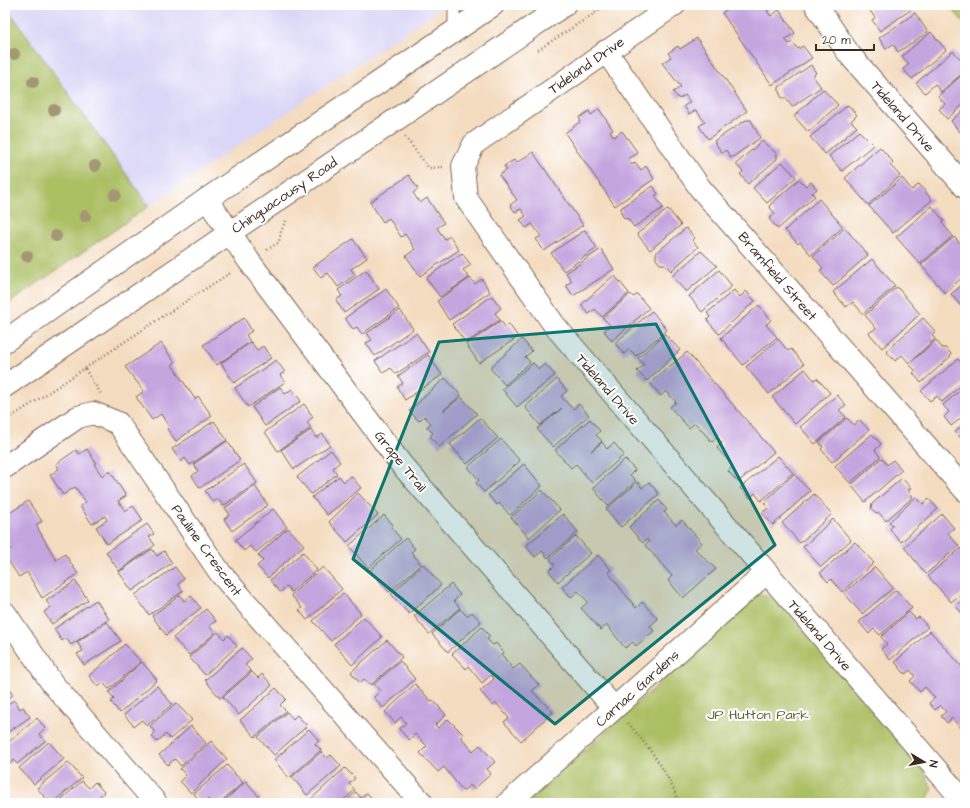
<svg xmlns="http://www.w3.org/2000/svg" width="970" height="808" font-family="'Architects Daughter',sans-serif">
	<style>
		.built { fill: #dad6f7 }
		.green { fill: #abbf64; stroke: #737441 }
		.building { fill: #c4a6df }
		.lines { fill: none; stroke-linecap: round; stroke-linejoin: round }
		.service-casing { stroke: #7c6857; stroke-width: 13 }
		.minor-casing { stroke: #7c6857; stroke-width: 24 }
		.secondary-casing { stroke: #7c6857; stroke-width: 24 }
		.path { stroke: #7c6857; stroke-width: 2.5; stroke-dasharray: 1 3; stroke-linecap: butt }
		.service { stroke: #fff; stroke-width: 11 }
		.minor { stroke: #fff; stroke-width: 22 }
		.secondary { stroke: #fff; stroke-width: 22 }
		.tree { fill: #a49774 }
		.marked { fill: #0f766e; fill-opacity: 0.2; stroke: #0f766e; stroke-width: 3; stroke-linejoin: round }
		.labels { text-anchor: middle; stroke-width: 4; stroke-linejoin: round; paint-order: stroke }
		.street-label { font-size: 14px; fill: #3b2a1e; stroke: #fff }
		.park-label { font-size: 14px; fill: #625e36; stroke: #fff }
	</style>
	<rect width="100%" height="100%" fill="#fff"/>
	<filter id="ink" filterUnits="userSpaceOnUse"><feTurbulence type="fractalNoise" baseFrequency=".025" numOctaves="2"/><feDisplacementMap in="SourceGraphic" scale="8" xChannelSelector="R" yChannelSelector="G"/><feConvolveMatrix kernelMatrix="1 2 1 2 8 2 1 2 1" color-interpolation-filters="sRGB"/></filter>
	<filter id="wash" filterUnits="userSpaceOnUse"><feTurbulence type="fractalNoise" baseFrequency=".012" numOctaves="4" result="noise"/><feDisplacementMap in="SourceGraphic" scale="16" xChannelSelector="R" yChannelSelector="G"/><feGaussianBlur stdDeviation="0.9" result="paint"/><feColorMatrix in="noise" values="0 0 0 0 0 0 0 0 0 0 0 0 0 0 0 0 0 1.4 0 .05"/><feComposite in="paint" operator="in"/></filter>
	<g filter="url(#wash)">
		<rect width="100%" height="100%" fill="#f4dcc0"/>
		<path class="built" d="M5 5H445L149 206Z"/>
		<path class="green" d="M5 5 149 206 5 306Z
			M949 5H965V24Z
			M759 593 779 602 924 771 932 789 926 803H527Z"/>
		<g id="blocks">
			<path class="building" d="M733 5H767L770 9 767 11 771 16 779 10 795 33 785 39 789 44 792 42 798 49 803 46 812 58 772 85 722 13Z
				M875 5H913L912 9 880 31 872 20 875 18 869 9Z
				M915 13 928 32 898 52 893 44 886 49 879 38Z
				M931 32 946 50 912 79 903 69 909 64 902 56Z
				M697 38 747 111 708 139 699 126 705 122 696 110 689 114 684 106 690 102 685 95 679 99 673 92 681 87 662 63 671 57 668 53 678 46 680 49Z
				M953 51 965 64V71L941 92 935 84 925 93 916 83Z
				M811 65 816 73 813 76 821 87 792 107 786 98H782L779 92V87Z
				M965 72V103L947 119 939 109 945 104 938 96Z
				M823 89 838 105 808 132 794 116Z
				M848 105 857 115 851 121 857 127 825 154 810 137Z
				M599 109 613 130 610 131 614 137 622 131 638 153 628 159 632 165 635 162 641 170 646 166 654 179 615 206 565 133 581 121 579 118 589 111 591 115Z
				M965 109V127L960 132 951 121Z
				M746 120H751L760 138 731 158 726 150 722 153 714 141Z
				M859 131 873 145 842 171 829 156Z
				M762 141 777 154V159L748 184 740 174 743 172 736 164Z
				M880 147 893 162 890 165 900 176 868 205 845 178Z
				M533 152 583 225 544 251 536 239 541 236 532 224 526 228 520 220 526 216 521 209 515 212 510 205 517 200 499 175 507 170 504 166 514 160 516 163Z
				M782 162 796 177 767 203 753 188Z
				M409 175 418 189 413 193 420 203 427 198 444 223 437 228 445 239 450 236 459 250 420 276 406 256 415 249 405 234 401 237 389 218 383 222 370 202Z
				M902 178 912 190 919 184 932 200 893 233 869 206Z
				M799 179 806 186 811 182 817 189 812 193 815 196 778 229 769 219 775 214 769 206Z
				M653 186 658 194 655 196 663 208 634 227 628 219 624 218 621 213V208Z
				M819 199 843 227 811 255 800 242 798 244 785 230Z
				M932 206 944 221 942 223 953 236 920 264 896 237Z
				M668 209 681 225 650 250 637 234Z
				M686 228 695 238 692 240 698 247 671 271 664 264H660L656 259V253Z
				M845 228 868 255 833 286 820 271 823 268 813 256Z
				M585 230 597 248 564 271 551 253Z
				M954 237 965 248V275L945 293 921 265Z
				M353 239 367 258 351 269 355 275 338 287 328 273 321 278 313 267Z
				M601 249 614 269 573 296 566 285 572 281 566 273Z
				M701 251 717 266 686 292 672 276Z
				M462 253 471 265 463 270 469 278 440 297 426 278Z
				M872 259 895 286 863 314 853 302 846 307 833 292Z
				M366 270 379 289 344 313 336 300 342 296 338 290Z
				M719 270 732 286 702 312 689 296Z
				M614 275 629 293 602 317 595 309 589 314 581 305Z
				M470 278 475 284 482 279 490 292 449 320 437 301Z
				M965 283V311L951 294Z
				M897 287 920 314 882 348 869 333 876 328 865 315Z
				M386 289 399 308 362 334 357 327 353 329 345 318Z
				M734 290 740 297 746 291 755 301 719 334 707 320 710 317 707 313Z
				M630 294 634 297 637 294 649 308 612 341 604 331 610 325 603 318Z
				M492 296 501 308 495 313 500 320 466 343 452 324Z
				M759 305 771 320 766 325 777 337 743 365 721 338Z
				M400 310 413 329 375 356 366 343 372 340 367 333Z
				M652 311 667 330 636 356 629 349 624 354 615 343Z
				M244 318 252 331 246 335 250 342 217 365 203 345Z
				M923 318 936 332 932 335 935 339 909 363 902 355 895 361 886 351Z
				M501 321 505 327 509 324 518 337 479 363 466 344Z
				M416 333 429 352 396 374 391 368 383 373 375 361Z
				M665 334 680 350 647 381 637 371 644 365 638 358Z
				M522 339 532 351 525 357 530 362 505 385 490 368Z
				M778 339 788 351 791 349 804 364 769 394 746 367Z
				M936 340 942 348H946L951 354 950 357 921 383 913 373 916 371 909 364Z
				M251 342 257 350 263 346 271 358 234 383 221 363Z
				M161 343 175 363 172 365 195 399 198 396 212 416 176 441 167 429 169 427 161 414 152 420 136 397 144 391 125 367Z
				M687 352 774 452 738 482 728 471 733 466 717 448 722 443 717 437 712 442 695 423 689 428 670 407 676 402 666 391 661 396 650 383Z
				M428 355 442 375 405 400 397 387 403 383 398 376Z
				M958 359 965 367V382L942 402 937 396 930 401 921 391Z
				M276 360 285 372 280 375 285 382 248 407 235 388Z
				M533 363 539 369 545 364 555 375 517 407 502 389Z
				M805 369 814 380 817 378 830 393 795 424 772 397Z
				M445 378 461 395 443 411 461 397 477 414 439 447 430 436 433 433 427 427 431 423 424 416 419 421 409 411Z
				M557 379 567 391 561 396 567 403 573 409 579 404 589 415 553 447 537 429 562 408 540 425 525 407Z
				M965 386V415L951 426 944 417 949 412 943 405Z
				M280 387 285 394 292 389 301 401 265 426 252 407Z
				M837 395 846 405 839 410 846 417 815 444 800 427Z
				M304 404 313 417 307 422 311 428 278 451 265 432Z
				M480 418 498 438 467 464 450 444Z
				M847 418 854 425 860 420 869 430 832 462 821 449 823 447 819 442Z
				M590 419 600 431 596 435 602 441 591 451 602 442 607 449 614 443 624 455 592 483 576 464 571 468 555 450Z
				M214 421 227 440 190 465 185 458 181 462 172 449Z
				M965 423V440L964 441 955 432Z
				M311 430 316 438 323 434 330 445 294 469 281 450Z
				M872 434 881 444 875 450 880 457 850 483 835 466Z
				M501 439 520 461 484 492 476 483 479 480 468 467Z
				M227 441 240 460 200 488 192 476 198 471 194 464Z
				M87 449 96 463 94 464 102 476 110 471 126 496 118 501 125 511 133 506 143 520 107 544 96 527 107 520 105 516 92 524 80 506 86 502 75 487 63 495 50 475 59 469 56 464 76 450 79 454Z
				M331 450 340 462 333 468 337 474 311 494 297 477Z
				M778 456 793 473 761 501 755 493 750 498 740 488Z
				M882 458 887 465 893 460 902 470 865 502 851 485Z
				M625 459 635 470 630 475 636 481 608 506 593 488Z
				M244 464 257 483 223 506 218 499 213 502 205 491Z
				M524 464 542 486 510 515 499 503 497 505 488 495Z
				M794 474 810 491 773 525 762 513 768 508 764 502Z
				M339 476 344 482 351 476 361 488 327 515 312 497Z
				M902 478 911 488 908 490 913 497 886 521 879 513 876 514 871 509 872 504Z
				M638 482 642 488 649 482 659 494 621 527 606 509Z
				M255 486 268 505 232 531 224 519 230 515 225 508Z
				M542 490 560 510 529 538 511 517Z
				M358 493 378 515 347 542 329 522Z
				M814 494 832 514 800 543 782 523Z
				M916 497 923 504 929 499 938 509 901 542 890 529 893 525 889 522Z
				M659 500 667 510 664 512 676 525 682 520 702 543 695 549 716 569 683 598 668 580 672 576 645 545 649 542 647 539 643 543 629 527Z
				M28 501 42 521 36 525 56 560 65 554 78 574 42 598 27 572 19 577 5 556V553L11 549 5 539V516Z
				M273 509 287 527 256 552 250 546 244 551 235 540Z
				M563 514 578 532 548 558 542 551 535 557 526 546Z
				M942 514 954 528 948 533 959 546 926 574 904 547Z
				M384 515 393 525 391 527 401 539 368 568 349 546Z
				M833 519 851 540 821 567 803 547Z
				M147 524 154 534 149 537 155 545 119 571 106 552Z
				M288 528 304 545 268 578 257 566 263 561 258 555Z
				M576 536 591 553 558 582 549 571 555 565 550 559Z
				M406 538 415 549 411 552 421 564 389 592 370 570Z
				M855 542 874 563 842 592 831 579 828 582 820 573Z
				M961 548 965 553V591L951 602 928 576Z
				M152 549 157 556 164 551 172 563 132 591 119 572Z
				M303 552 317 570 291 592 287 586 280 592 270 580Z
				M598 555 611 570 608 572 636 608 642 602 658 619 650 626 654 631 636 646 633 642 625 648 607 625 601 630 581 608 588 602 578 591 571 597 562 587Z
				M423 564 441 585 409 614 391 594Z
				M175 567 184 579 178 584 183 591 149 615 135 595Z
				M323 567 342 589 307 620 299 610 302 608 291 595Z
				M875 567 893 588 862 614 844 593Z
				M75 581 88 600 52 624 44 612 51 607 46 601Z
				M451 584 460 595 454 601 460 608 429 634 414 616Z
				M896 590 912 608 880 635 874 629 869 634 859 622Z
				M343 593 361 614 331 641 313 621Z
				M180 595 184 601 191 596 201 608 166 635 152 616Z
				M965 598V617L956 606Z
				M96 600 109 619 71 645 66 638 62 641 54 629Z
				M206 609 216 621 209 626 215 633 189 655 173 638Z
				M460 609 467 616 472 612 481 622 448 652 432 634Z
				M909 612 916 619 919 617 928 627 890 660 881 649 887 644 881 637Z
				M364 617 382 637 352 665 334 644Z
				M107 622 121 641 84 665 77 654 83 651 77 642Z
				M482 627 490 637 487 639 493 645 496 643 504 653 502 655 513 669 520 664 539 685 532 691 553 712 521 741 504 722 509 718 496 703 493 706 480 691 494 679 491 675 482 683 468 666 466 669 452 654Z
				M930 631 965 670V733L952 718 947 723 941 716 946 712 940 705 935 710 929 703 935 698 925 687 920 692 910 681 915 676 910 670 905 674 895 662Z
				M218 632 224 639 228 635 237 646 205 675 189 657Z
				M387 640 402 657 371 685 364 679 360 683 351 672Z
				M125 644 141 662 109 689 103 683 98 687 89 676Z
				M242 648 252 659 245 665 251 671 220 698 205 680Z
				M400 661 415 679 383 708 374 697 380 691 374 684Z
				M142 662 157 680 120 713 111 702 114 699 109 692Z
				M252 672 258 678 262 674 272 685 239 715 223 697Z
				M5 684 13 695 5 701Z
				M415 684 431 701 433 700 446 715 435 725 438 728 448 719 463 734 461 737 473 751 480 745 495 762 487 769 491 774 474 789 470 785 463 791 444 767 438 772 420 753 427 746 415 734 409 740 399 729 406 723 401 717 395 723 385 712Z
				M157 686 172 704 147 726 142 720 134 726 124 715Z
				M276 688 286 699 280 705 286 711 255 737 240 720Z
				M14 700 20 709 23 707 30 717 5 734V706Z
				M176 703 192 720 170 739 166 734 157 742 152 736 155 732 150 726Z
				M287 712 293 719 297 715 307 726 274 755 258 737Z
				M37 718 45 728 39 734 45 741 17 764 14 760 10 764 5 757V745Z
				M191 726 206 743 181 766 175 759 168 765 159 755Z
				M309 729 319 741 315 744 321 750 289 778 274 760Z
				M211 741 227 759 191 793 180 781 186 775 180 769Z
				M49 742 64 759 34 784 19 768Z
				M321 752 327 758 331 755 341 766 307 795 292 777Z
				M68 762 82 778 52 803H50L37 788Z
				M227 765 243 783 219 803H211L208 799 202 803 194 794Z
				M345 768 355 778 349 784 355 790 340 803H311L309 801Z
				M82 781 89 788 95 782 104 792 92 803H57Z
				M246 781 261 799 257 803H222Z
				M356 792 361 798 367 793 376 803H343Z"/>
		</g>
	</g>
	<g filter="url(#ink)">
		<use href="#blocks" fill-opacity="0" stroke="#7c6857" stroke-width="1"/>
		<g class="lines">
			<g class="service-casing">
				<path id="service" d="M454 32V5"/>
			</g>
			<g class="minor-casing">
				<path id="minor" d="M674 5 474 144 463 166 466 198 555 326 960 797
					M816 5 849 54 965 187
					M606 51 700 188 965 490
					M207 199 249 261 401 464 614 708
					M5 467 78 417 93 413 118 423 221 574 422 803
					M5 613 52 683 156 803
					M508 803 766 573"/>
			</g>
			<g class="secondary-casing">
				<path id="secondary" d="M5 341 207 199 493 5
					M5 386 564 5"/>
			</g>
			<path class="path" d="M538 50 607 5
				M405 137 429 168 443 167
				M267 250 279 242 281 231 286 221
				M85 369 101 394
				M5 421C81 372 155 320 232 272
				M628 723C650 749 667 770 679 803"/>
			<use href="#service" class="service"/>
			<use href="#minor" class="minor"/>
			<use href="#secondary" class="secondary"/>
		</g>
		<g class="tree">
			<circle cx="14" cy="54" r="6"/>
			<circle cx="33" cy="82" r="6"/>
			<circle cx="54" cy="110" r="6"/>
			<circle cx="95" cy="166" r="6"/>
			<circle cx="115" cy="195" r="6"/>
			<circle cx="85" cy="216" r="6"/>
			<circle cx="56" cy="236" r="6"/>
			<circle cx="27" cy="256" r="6"/>
		</g>
	</g>
	<path class="marked" d="M656 324 775 545 555 724 353 559 439 342Z"/>
	<g class="labels">
		<g class="street-label">
			<text transform="translate(586 65) rotate(-35)" y="5">Tideland Drive</text>
			<text transform="translate(903 116) rotate(49)" y="5">Tideland Drive</text>
			<text transform="translate(284 195) rotate(-34)" y="5">Chinguacousy Road</text>
			<text transform="translate(778 276) rotate(49)" y="5">Bramfield Street</text>
			<text transform="translate(608 389) rotate(49)" y="5">Tideland Drive</text>
			<text transform="translate(401 461) rotate(51)" y="5">Grape Trail</text>
			<text transform="translate(207 550) rotate(54)" y="5">Pauline Crescent</text>
			<text transform="translate(820 635) rotate(49)" y="5">Tideland Drive</text>
			<text transform="translate(637 688) rotate(-42)" y="5">Carnac Gardens</text>
		</g>
		<g class="park-label">
			<text x="758" y="719">JP Hutton Park</text>
		</g>
	</g>
	<rect width="970" height="808" fill="none" stroke="#fff" stroke-width="20"/>
	<g transform="translate(924 762) rotate(100)" stroke="#ffffff" stroke-width="3" paint-order="stroke">
	<path d="M0-3L7 15L0 10L-7 15Z" fill="#3b2a1e"/>
	<text y="-6" font-size="11" font-weight="bold" text-anchor="middle" fill="#3b2a1e">N</text>
	</g>
	<path d="M816 44v6h58v-6" fill="none" stroke="#3b2a1e" stroke-width="2"/>
	<text x="822" y="44" font-size="12" fill="#3b2a1e" stroke="#ffffff" stroke-width="3" paint-order="stroke">20 m</text>
</svg>
